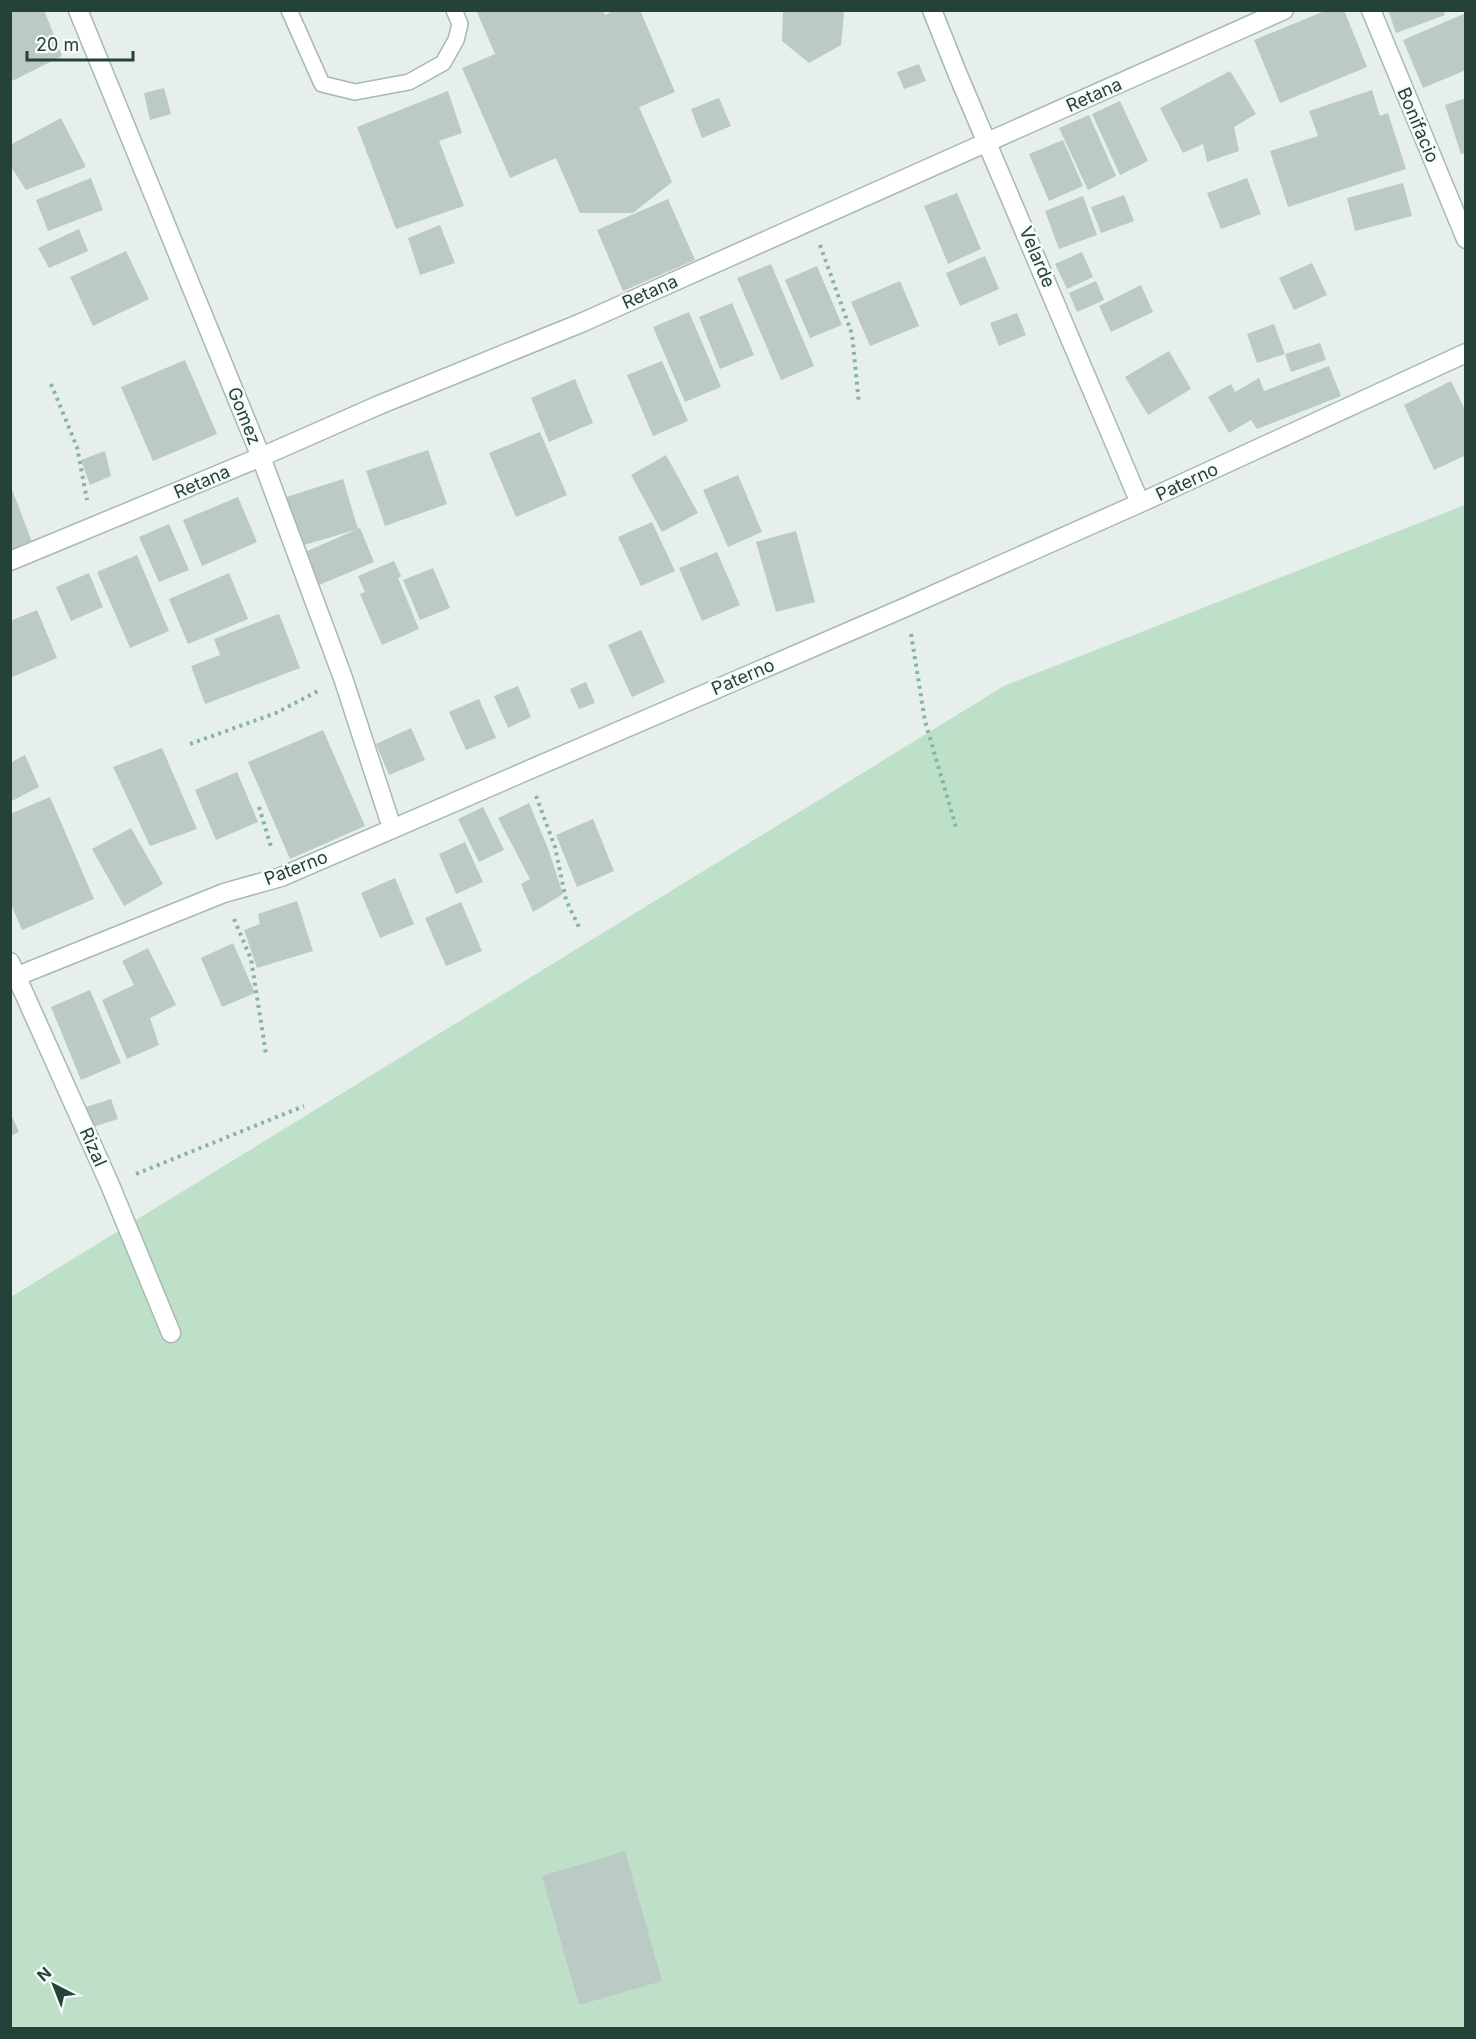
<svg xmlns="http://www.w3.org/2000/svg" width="1476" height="2039" font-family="Inter,sans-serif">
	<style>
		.green { fill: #bfe0c8 }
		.building { fill: #bbcac4 }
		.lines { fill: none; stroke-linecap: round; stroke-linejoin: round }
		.lane-casing { stroke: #a8b8b2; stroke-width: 18 }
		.street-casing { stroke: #a8b8b2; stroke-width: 21 }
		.path { stroke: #86b3a5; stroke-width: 4; stroke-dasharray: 3 4.5; stroke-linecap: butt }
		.lane { stroke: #fff; stroke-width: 15 }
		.street { stroke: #fff; stroke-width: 18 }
		.labels { text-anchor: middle; stroke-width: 5; stroke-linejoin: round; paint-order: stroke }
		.street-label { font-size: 18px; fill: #24423a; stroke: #f7fbf9 }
	</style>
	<rect width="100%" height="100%" fill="#e6efeb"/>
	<path class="green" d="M1465 505V2028H11V1297L1004 686Z"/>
	<path class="building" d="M14 10H44L62 56 10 82V13Z
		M476 10H603L605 15 615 10H640L675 92 639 107 672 182 633 213H580L556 158 510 178 462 68 495 54Z
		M783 10H840L844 13 841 45 809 63 782 41Z
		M1327 10H1344L1367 67 1280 103 1254 40Z
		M1388 10H1443L1445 15 1396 33Z
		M1466 13V70L1423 88 1403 40Z
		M919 64 926 81 904 89 897 72Z
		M1230 71 1256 114 1234 127 1239 151 1207 162 1203 144 1183 153 1160 108Z
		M164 88 171 114 150 120 144 93Z
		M1372 90 1380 116 1388 113 1406 169 1288 207 1270 151 1318 136 1309 111Z
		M448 91 462 133 439 141 464 206 396 229 357 127Z
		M719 98 731 126 702 138 691 109Z
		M1466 98V153L1461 154 1445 105Z
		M1120 101 1148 161 1120 175 1092 114Z
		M1089 115 1116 176 1088 190 1059 128Z
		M61 118 86 167 26 190 10 165V145Z
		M1063 140 1083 186 1049 201 1029 154Z
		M91 178 103 210 48 231 36 200Z
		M1247 178 1261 214 1221 229 1207 193Z
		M1403 183 1412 216 1355 231 1347 198Z
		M957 193 981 249 948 264 924 206Z
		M1124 195 1134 221 1101 233 1091 207Z
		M1083 196 1097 235 1059 249 1045 211Z
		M668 199 695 260 623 291 597 230Z
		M440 225 455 263 420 275 408 238Z
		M79 229 88 251 49 268 38 248Z
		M126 251 149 299 93 326 70 277Z
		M1082 252 1093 277 1067 289 1055 264Z
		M985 256 999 289 960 306 946 273Z
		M1312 263 1327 295 1294 310 1279 278Z
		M771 264 814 366 781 380 737 278Z
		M817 266 842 325 810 338 785 280Z
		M900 281 919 326 870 346 851 302Z
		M1096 281 1104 300 1077 312 1069 293Z
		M1141 285 1153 312 1111 332 1099 306Z
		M732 303 754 355 720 369 699 317Z
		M689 312 721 387 685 402 653 327Z
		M1017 313 1026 335 999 346 990 323Z
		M1274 324 1285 354 1257 363 1247 334Z
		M1320 343 1326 360 1291 372 1285 354Z
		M1169 351 1191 389 1148 415 1125 377Z
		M185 360 217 434 153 461 121 387Z
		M662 361 688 421 653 436 627 375Z
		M1329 366 1341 396 1257 429 1251 420 1229 433 1208 397 1231 384 1235 392 1259 378 1264 391Z
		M575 379 593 423 549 442 531 398Z
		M1451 381 1466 412V455L1434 470 1404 405Z
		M540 432 567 495 516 517 489 453Z
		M428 450 447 504 385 526 366 471Z
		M105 451 111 476 90 485 81 460Z
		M666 455 698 513 662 532 631 475Z
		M738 475 762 532 728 547 703 490Z
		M343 479 358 529 301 546 286 497Z
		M10 484 32 542 10 551Z
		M238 497 257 542 202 566 183 520Z
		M652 522 675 571 641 586 618 537Z
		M169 524 189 570 159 582 139 537Z
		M360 528 374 562 319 585 305 552Z
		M796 531 815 602 776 612 756 542Z
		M717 552 740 605 702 621 679 568Z
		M137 555 169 631 130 648 97 572Z
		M394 561 401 576 398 578 419 629 382 645 360 594 365 592 358 576Z
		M433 568 450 608 420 620 403 580Z
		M89 573 103 607 71 621 56 587Z
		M229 573 248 619 188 644 169 599Z
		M37 610 57 658 10 678V621Z
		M279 614 300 668 205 704 191 666 220 655 214 639Z
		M641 630 665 682 632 697 608 645Z
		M586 682 595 703 579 709 570 689Z
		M518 686 531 717 508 728 494 696Z
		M479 699 496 738 466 750 449 712Z
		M411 728 425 760 389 775 376 744Z
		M323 730 365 826 290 859 248 762Z
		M162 748 197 829 150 846 113 767Z
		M25 755 39 787 10 802V763Z
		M237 772 258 822 216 840 195 790Z
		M50 797 94 899 22 930 10 902V814Z
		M529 803 549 851 563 894 533 912 521 884 530 879 498 818Z
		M483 807 504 850 479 862 458 819Z
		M593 819 614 871 577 887 556 835Z
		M131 828 163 884 124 906 92 849Z
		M465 842 483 882 456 894 439 854Z
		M395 878 414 924 380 938 361 893Z
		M297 901 313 951 257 968 244 930 260 924 258 914Z
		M461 902 482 951 446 966 425 918Z
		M233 943 255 993 222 1007 201 958Z
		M148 948 176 1005 150 1018 159 1045 127 1059 102 1000 134 985 122 961Z
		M90 990 121 1063 81 1080 51 1007Z
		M111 1099 118 1119 93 1127 86 1107Z
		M10 1112 19 1132 10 1136Z
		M625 1851 662 1981 579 2005 542 1876Z"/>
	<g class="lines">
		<g class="lane-casing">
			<path id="lane" d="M289 10 322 84 355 92 409 82 443 63 456 40 460 24 454 10"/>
		</g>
		<g class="street-casing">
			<path id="street" d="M78 10 261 457 343 678 392 828
				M932 10 958 75 1140 503
				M1371 10 1466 239
				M10 561 261 457 379 405 581 323 1284 10
				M10 962 110 1185 171 1333
				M10 979 224 893 281 877 906 607 1140 503 1466 353"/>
		</g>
		<path class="path" d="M820 245 852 334 859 404
			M51 384 77 447 87 500
			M911 634 925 721 956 827
			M190 744 276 713 318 691
			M536 796 555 847 566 900 580 929
			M259 807 272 850
			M234 919 251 959 266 1054
			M136 1174 304 1106"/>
		<use href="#lane" class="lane"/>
		<use href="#street" class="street"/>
	</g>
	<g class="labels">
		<g class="street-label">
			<text transform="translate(1094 95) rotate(-24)" y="6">Retana</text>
			<text transform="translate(1418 125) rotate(67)" y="6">Bonifacio</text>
			<text transform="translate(1037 257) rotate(67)" y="6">Velarde</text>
			<text transform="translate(650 292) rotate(-24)" y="6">Retana</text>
			<text transform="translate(244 416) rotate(68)" y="6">Gomez</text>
			<text transform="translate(202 482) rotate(-23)" y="6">Retana</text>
			<text transform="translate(1187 482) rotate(-25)" y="6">Paterno</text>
			<text transform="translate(743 677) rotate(-23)" y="6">Paterno</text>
			<text transform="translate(296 868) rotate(-21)" y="6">Paterno</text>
			<text transform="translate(93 1147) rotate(66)" y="6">Rizal</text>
		</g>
	</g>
	<rect width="1476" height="2039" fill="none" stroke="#24423a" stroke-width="24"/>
	<g transform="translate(54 1985) rotate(318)" stroke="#f7fbf9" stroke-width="4.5" paint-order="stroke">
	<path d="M0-4.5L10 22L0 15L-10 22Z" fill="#24423a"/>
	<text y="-9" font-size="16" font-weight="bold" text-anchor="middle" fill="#24423a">N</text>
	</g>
	<path d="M27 51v9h106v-9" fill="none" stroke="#24423a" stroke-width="3"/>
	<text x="36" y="51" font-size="18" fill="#24423a" stroke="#f7fbf9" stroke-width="4.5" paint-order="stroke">20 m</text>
</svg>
